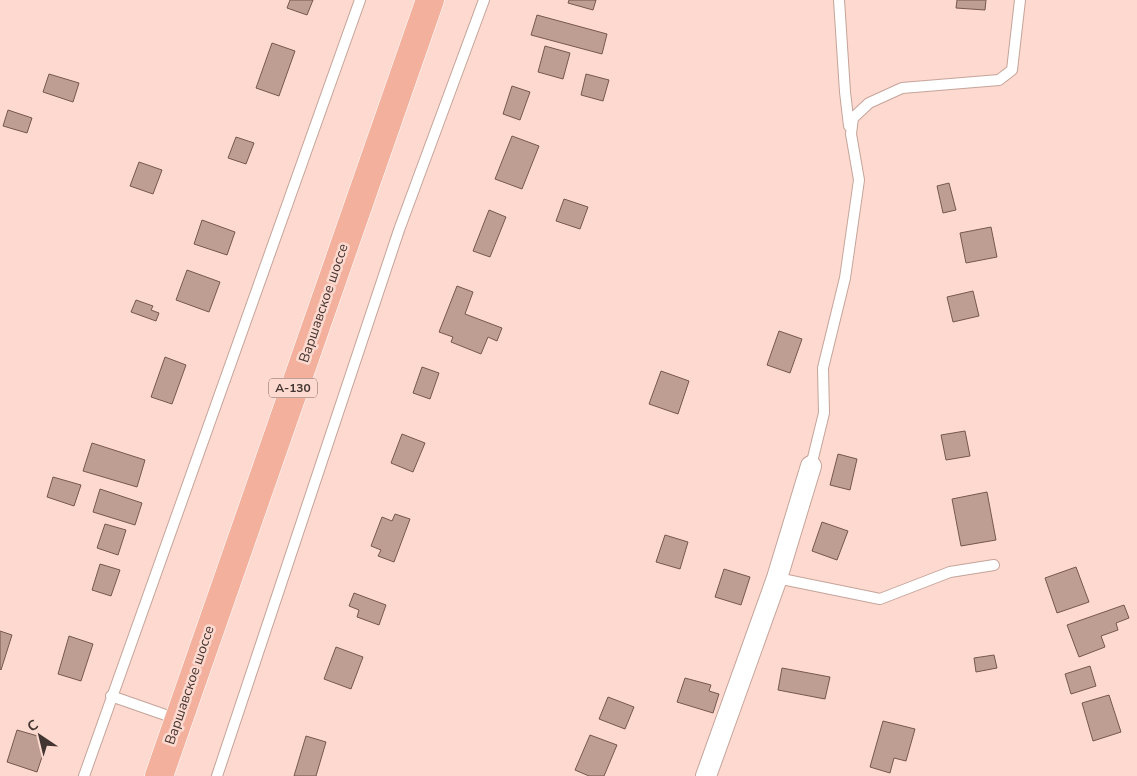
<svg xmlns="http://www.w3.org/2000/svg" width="1137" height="776" font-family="'Nunito Sans',sans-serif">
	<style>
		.building { fill: #be9d93; stroke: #76584f }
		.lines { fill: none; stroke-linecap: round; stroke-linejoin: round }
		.lane-casing { stroke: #c6a49a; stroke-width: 12 }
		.street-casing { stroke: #c6a49a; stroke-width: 22 }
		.primary-casing { stroke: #fff; stroke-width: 29 }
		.lane { stroke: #fff; stroke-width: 10 }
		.street { stroke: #fff; stroke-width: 20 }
		.primary { stroke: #f2b09d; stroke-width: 28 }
		.labels { text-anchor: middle; stroke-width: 5; stroke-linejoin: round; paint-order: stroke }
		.shield { fill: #fdd9cf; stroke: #7b6660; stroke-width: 1 }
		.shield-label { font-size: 12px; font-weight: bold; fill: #433531 }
		.street-label { font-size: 14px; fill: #433531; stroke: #fdd9cf }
	</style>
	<rect width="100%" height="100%" fill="#fdd9cf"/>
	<path class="building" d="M290 0H313L307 15 287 8Z
		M569 0H596L593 10 568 3Z
		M957 0H986L985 10 956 8Z
		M537 15 607 34 602 54 531 35Z
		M272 43 295 51 279 96 256 88Z
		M545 46 570 53 563 79 538 72Z
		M49 74 79 83 73 102 43 92Z
		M586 74 609 80 603 101 581 95Z
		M512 86 530 92 520 120 503 114Z
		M8 110 32 118 27 133 3 126Z
		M512 136 539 146 522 189 495 179Z
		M236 137 254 143 246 164 228 158Z
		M139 162 162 170 153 194 130 186Z
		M949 183 956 210 943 213 937 186Z
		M564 199 588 207 580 229 556 221Z
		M489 210 506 217 490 257 473 251Z
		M202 220 235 232 227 255 194 244Z
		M991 227 997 257 966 263 960 233Z
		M187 270 220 282 209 312 176 300Z
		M457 286 473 292 465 314 502 328 497 341 488 337 481 354 451 342 453 337 439 332Z
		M973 291 979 316 953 322 947 297Z
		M136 300 153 306 151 310 159 313 156 321 131 312Z
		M779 331 802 339 790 373 767 365Z
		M165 357 186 365 172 404 151 397Z
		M422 367 439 373 430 399 413 393Z
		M661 371 689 381 678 414 649 404Z
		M965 431 970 456 946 460 941 435Z
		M402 434 425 443 413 472 391 463Z
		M92 443 145 460 137 487 83 471Z
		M838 454 857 459 850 490 830 485Z
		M53 477 81 485 74 506 47 497Z
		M100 489 142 503 135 525 93 512Z
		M987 492 996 540 961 546 952 499Z
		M395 514 410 519 394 562 378 556 381 550 371 546 382 517 392 521Z
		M822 522 848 531 837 560 812 551Z
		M105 524 126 530 118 555 97 548Z
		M665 535 688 542 680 569 656 562Z
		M100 564 120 570 111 596 92 590Z
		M1076 567 1089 602 1057 613 1045 578Z
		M724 569 750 577 741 605 715 597Z
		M354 593 386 605 379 625 357 617 359 610 349 606Z
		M1124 605 1129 618 1116 623 1118 630 1101 636 1105 647 1079 657 1067 625Z
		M0 631 12 635 1 670 0 669Z
		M69 636 93 644 81 681 58 674Z
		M336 647 363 657 351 689 324 679Z
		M994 655 997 668 976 672 974 658Z
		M1090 666 1096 686 1071 694 1065 674Z
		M782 668 830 677 825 699 778 690Z
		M685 678 711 685 709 691 719 694 713 713 677 702Z
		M1109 695 1121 732 1093 741 1082 703Z
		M608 697 634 707 625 729 599 719Z
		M883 721 915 729 906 761 894 758 890 773 870 767Z
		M17 730 48 739 37 772 7 762Z
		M590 735 617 745 604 776H589L575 770Z
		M306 736 326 742 316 776H294Z"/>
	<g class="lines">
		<g class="lane-casing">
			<path id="lane" d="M839 0 845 92 849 126
				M811 466 824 413 823 368 845 278 859 180 851 134 853 118 869 103 902 88 999 80 1012 70 1020 0
				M777 578 880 599 950 572 994 565
				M111 696 177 719
				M84 776 360 0
				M217 776 399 230 484 0"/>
		</g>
		<g class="street-casing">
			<path id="street" d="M706 776 777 578 811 466"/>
		</g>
		<g class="primary-casing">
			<path id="primary" d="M159 776 430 0"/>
		</g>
		<use href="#lane" class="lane"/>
		<use href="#street" class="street"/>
		<use href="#primary" class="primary"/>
	</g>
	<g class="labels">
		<rect class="shield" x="269" y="378.5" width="48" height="19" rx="4"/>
		<g class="shield-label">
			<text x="293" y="392">А-130</text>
		</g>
		<g class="street-label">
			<text transform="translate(323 303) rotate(-71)" y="5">Варшавское шоссе</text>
			<text transform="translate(189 685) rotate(-71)" y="5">Варшавское шоссе</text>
		</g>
	</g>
	<g transform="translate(40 736) rotate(325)" stroke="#fdd9cf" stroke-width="4" paint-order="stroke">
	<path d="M0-4L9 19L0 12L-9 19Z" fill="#433531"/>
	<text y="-8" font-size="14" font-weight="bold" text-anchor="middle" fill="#433531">С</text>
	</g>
</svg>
